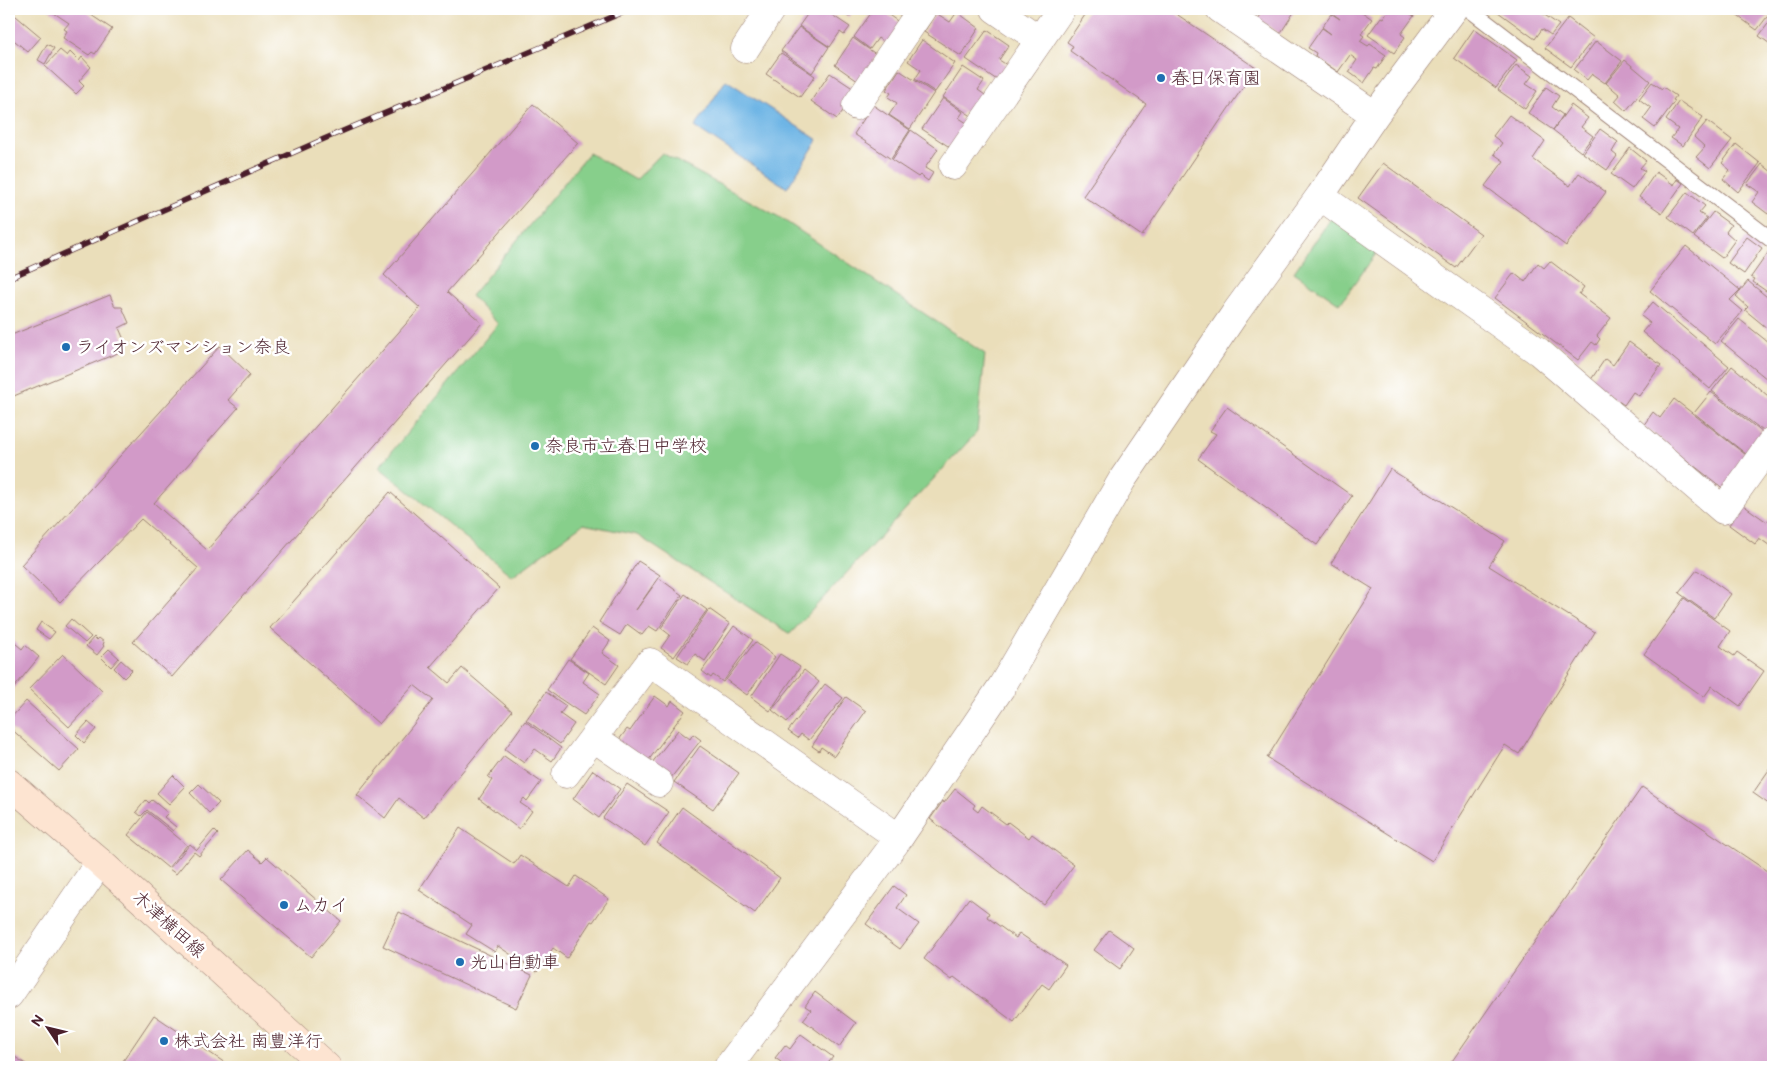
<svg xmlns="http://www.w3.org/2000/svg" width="1782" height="1076" font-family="'Balsamiq Sans','Klee One',sans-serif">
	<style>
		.green { fill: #87cf8b; stroke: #68775b }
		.water { fill: #6eb5e5; stroke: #5c6a88 }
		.building { fill: #d29ac8 }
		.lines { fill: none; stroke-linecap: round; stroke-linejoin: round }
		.service-casing { stroke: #9a7e72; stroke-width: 17 }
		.minor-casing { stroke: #9a7e72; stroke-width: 29 }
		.secondary-casing { stroke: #9a7e72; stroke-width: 29 }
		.service { stroke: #fff; stroke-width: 15 }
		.minor { stroke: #fff; stroke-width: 28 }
		.secondary { stroke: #fde4d1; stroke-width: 28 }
		.rail-casing { stroke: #4a1f2b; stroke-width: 5.5 }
		.rail { stroke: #fff; stroke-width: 4; stroke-dasharray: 11; stroke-linecap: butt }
		.poi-dot { fill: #1f6fb2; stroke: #fff; stroke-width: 2 }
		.labels { text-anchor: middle; stroke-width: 5; stroke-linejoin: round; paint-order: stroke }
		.poi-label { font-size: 18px; fill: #4a1f2b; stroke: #fff; text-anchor: start }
		.street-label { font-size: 18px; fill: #4a1f2b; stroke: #fff }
	</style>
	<rect width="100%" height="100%" fill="#fff"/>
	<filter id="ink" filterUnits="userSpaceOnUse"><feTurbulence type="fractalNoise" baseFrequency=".02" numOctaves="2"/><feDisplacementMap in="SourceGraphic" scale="10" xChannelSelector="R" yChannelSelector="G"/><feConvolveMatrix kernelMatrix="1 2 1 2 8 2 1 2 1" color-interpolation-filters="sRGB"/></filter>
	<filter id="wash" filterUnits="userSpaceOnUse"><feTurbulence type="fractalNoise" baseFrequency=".0096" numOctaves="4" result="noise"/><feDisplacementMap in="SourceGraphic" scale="20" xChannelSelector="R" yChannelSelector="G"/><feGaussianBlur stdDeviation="1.12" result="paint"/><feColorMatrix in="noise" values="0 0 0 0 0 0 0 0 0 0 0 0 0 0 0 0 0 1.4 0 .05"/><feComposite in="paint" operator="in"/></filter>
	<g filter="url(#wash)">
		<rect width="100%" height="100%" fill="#eadeba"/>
		<path class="green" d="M589 153 636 180 662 153 779 217 985 354 977 432 790 634 637 535 583 524 512 576 379 467 498 324 471 296Z
			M1338 208 1385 241 1340 304 1294 272Z"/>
		<path class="water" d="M726 80 818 140 787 188 695 127Z"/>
		<g id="blocks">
			<path class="building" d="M48 9H82L112 29 95 54 92 52 89 55 63 38 67 31 64 29 69 23Z
				M811 9H823L850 27 844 35 840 32 830 47 799 26Z
				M837 9H855L849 17Z
				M874 9H880L903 25 889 46 878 38 870 49 854 37Z
				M1089 9H1169L1256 68 1142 236 1083 196 1146 104 1070 51 1073 46 1067 42Z
				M1265 9H1296L1280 34 1258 19Z
				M1335 9H1358L1372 19 1361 34 1364 36 1360 41 1368 46 1370 44 1386 55 1377 69 1374 68 1364 83 1349 72 1357 60 1350 55 1338 72 1315 56 1316 53 1308 48 1322 28 1331 34 1322 27 1332 14 1340 19 1332 13Z
				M1389 9H1403L1414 16 1401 34 1405 37 1394 53 1368 35 1381 17 1383 18Z
				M1494 9H1536L1559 25 1551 35 1542 29 1535 39Z
				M1728 9H1773L1757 30Z
				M10 11 41 37 28 52 9 36Z
				M957 12 979 28 961 56 924 32 936 13 950 22Z
				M1773 17V46L1759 36Z
				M1568 18 1594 38 1571 67 1545 48Z
				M799 27 829 47 812 73 781 51Z
				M1474 29 1517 60 1496 88 1454 58Z
				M987 30 1009 45 999 60 1007 65 997 80 966 59Z
				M853 38 877 55 862 84 835 65Z
				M922 40 955 63 935 92 915 79 921 70 908 61Z
				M1596 41 1622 61 1605 83 1592 74 1587 80 1574 70Z
				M47 44 54 48 45 64 38 60Z
				M60 50 67 56 70 52 79 61 82 57 91 67 79 81 84 86 76 94 45 66Z
				M781 53 815 76 800 97 766 74Z
				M1625 60 1650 81 1626 111 1615 101 1620 95 1606 83Z
				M1516 65 1532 76 1526 84 1537 91 1525 109 1498 90Z
				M963 67 984 81 978 90 988 97 973 117 943 97Z
				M899 70 934 93 910 129 889 115 897 103 888 97 891 93 886 90Z
				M830 73 854 89 842 106 845 108 837 119 811 101Z
				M1652 82 1662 89 1663 87 1676 96 1673 100 1675 101 1655 128 1643 119 1651 108 1639 99Z
				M1546 87 1559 96 1552 107 1563 115 1553 130 1528 113Z
				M943 98 963 112 959 118 967 123 951 148 922 129Z
				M1679 101 1703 117 1683 146 1671 138 1678 129 1666 120Z
				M533 104 578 143 447 292 482 323 172 677 133 642 198 568 141 519 60 602 21 565 220 346 250 375 228 400 238 408 154 503 207 550 420 308 384 275Z
				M873 105 910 130 891 159 854 134Z
				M1571 105 1588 118 1581 127 1593 136 1581 152 1553 130Z
				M1509 115 1545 141 1533 159 1570 186 1579 173 1606 192 1566 246 1485 186 1504 161 1494 154 1502 143 1493 136Z
				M1707 121 1732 140 1710 168 1696 157 1705 147 1694 137Z
				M1600 129 1618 142 1612 152 1617 156 1607 170 1583 153Z
				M911 130 938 149 925 168 933 173 928 181 920 175 918 177 892 160Z
				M1736 144 1760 163 1738 192 1723 179 1730 170 1722 163Z
				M1630 148 1646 161 1640 168 1645 171 1632 189 1611 174Z
				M1383 163 1481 234 1456 268 1358 198Z
				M1762 164 1773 173V208L1768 214 1752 202 1759 192 1747 184Z
				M1656 172 1674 185 1677 179 1683 183 1662 213 1639 197Z
				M1687 192 1705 206 1699 213 1707 218 1693 236 1668 217Z
				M1713 212 1731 225 1726 232 1735 240 1722 258 1694 237Z
				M1747 237 1762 248 1744 274 1728 263Z
				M1686 246 1740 290 1730 300 1743 311 1715 344 1650 291Z
				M1770 250 1773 253V287L1769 293 1753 282 1755 279 1751 277Z
				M1550 261 1584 287 1579 294 1611 318 1597 336 1600 339 1596 345 1592 342 1578 360 1495 298 1514 273 1525 282 1538 263 1544 268Z
				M1748 281 1773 302V333L1745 310 1748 307 1736 296Z
				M110 295 115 307H122L129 323 119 328 125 342 120 352 9 398V336Z
				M1653 302 1729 366 1710 389 1642 332 1650 323 1641 316Z
				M1739 319 1773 346V384L1721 341Z
				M1629 342 1661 365 1639 396 1633 392 1624 405 1590 381 1605 359 1613 365Z
				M1732 366 1773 400V418L1763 431 1712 391Z
				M1711 392 1763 433 1746 454 1694 413Z
				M1674 399 1750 458 1725 490 1643 426 1653 412 1660 418Z
				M1227 407 1352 496 1317 545 1198 459 1216 434 1210 431Z
				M1390 469 1505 541 1489 566 1595 632 1519 754 1505 745 1432 861 1267 758 1373 589 1331 563Z
				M390 492 499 588 430 667 449 683 462 668 512 711 424 818 399 798 385 818 357 795 433 700 414 685 379 724 270 628Z
				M1743 505 1767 522 1773 514V548L1759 538 1755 544 1729 525Z
				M638 561 660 575 636 610 659 578 682 595 657 631 649 626 642 635 627 624 620 635 599 622Z
				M1697 570 1731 594 1714 618 1679 593Z
				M685 594 707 610 674 657 661 648 670 635 661 628Z
				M1684 598 1730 631 1720 646 1734 656 1737 652 1764 671 1740 706 1712 686 1704 697 1644 654Z
				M709 609 730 624 705 661 695 654 688 664 677 657Z
				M71 619 91 637 85 643 65 626Z
				M41 622 55 632 49 639 36 630Z
				M734 626 753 640 723 682 713 675 711 678 702 671Z
				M592 628 610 641 602 653 619 665 606 684 570 659Z
				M94 637 97 640 99 638 104 642 103 645 104 646 97 655 86 646Z
				M9 638 22 649 25 645 39 657 9 694Z
				M755 642 775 657 747 695 726 680Z
				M109 649 119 658 111 667 101 657Z
				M63 654 102 691 69 727 29 689Z
				M780 654 800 667 770 711 751 697Z
				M568 659 589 673 583 682 600 694 584 715 547 690Z
				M121 660 132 670 124 678 114 668Z
				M804 670 819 682 787 722 772 710Z
				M825 684 843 698 809 740 801 734 798 738 788 731Z
				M546 692 566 706 560 714 574 724 560 744 526 720Z
				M655 696 669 706 672 701 685 711 645 765 616 744 627 729 630 731Z
				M846 697 866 711 834 756 821 747 819 751 812 746Z
				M26 701 79 749 59 771 9 727V720Z
				M525 721 561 748 552 761 535 749 524 763 505 749Z
				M88 722 96 729 84 743 76 735Z
				M678 730 690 739 693 734 701 740 670 779 651 764Z
				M700 746 739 773 713 809 674 782Z
				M504 756 541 782 527 801 524 798 520 803 532 811 519 829 479 799 492 780 488 777Z
				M1773 764V807L1753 793Z
				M593 770 620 789 599 818 573 799Z
				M173 775 185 787 169 804 157 793Z
				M199 784 219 803 209 813 190 793Z
				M627 784 669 812 645 846 603 818Z
				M1642 787 1773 875V1067H1448Z
				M955 789 975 805 973 808 978 812 982 806 1006 824 1008 822 1029 838 1032 834 1074 865 1044 905 930 819 943 801 944 803Z
				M146 800 149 803 152 800 168 813 164 817 176 827 173 831 147 810 141 816 136 812Z
				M682 807 780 878 755 913 657 843Z
				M147 812 187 845 168 868 128 835Z
				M460 828 514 864 520 855 569 887 576 876 609 899 593 922 591 921 567 958 553 948 537 972 498 946 495 952 466 934 472 925 419 890Z
				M214 830 218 834 199 856 194 852 176 874 169 869 190 844 197 850Z
				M248 850 262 862 267 857 341 921 311 957 221 880Z
				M894 886 906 895 897 908 919 924 900 949 866 924Z
				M969 898 989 913 987 917 1016 938 1019 933 1066 965 1049 989 1042 984 1014 1022 954 977 952 980 924 959Z
				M399 912 532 975 516 1008 383 946Z
				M1109 930 1134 948 1120 969 1094 950Z
				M815 992 856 1023 839 1047 803 1020 811 1010 805 1006Z
				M154 1015 231 1067H119Z
				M801 1034 833 1057 825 1067H778L781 1062 775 1058 785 1045 790 1049Z
				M9 1053 30 1067H9Z"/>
		</g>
	</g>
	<g filter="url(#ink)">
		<use href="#blocks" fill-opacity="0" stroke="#9a7e72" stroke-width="1"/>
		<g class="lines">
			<g class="service-casing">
				<path id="service" d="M1469 9 1773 241"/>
			</g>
			<g class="minor-casing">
				<path id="minor" d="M995 9 1040 40
					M1220 9 1375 115
					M745 49 771 9
					M856 106 922 9
					M953 166 1061 9
					M1320 196 1539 352 1723 510 1773 440
					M594 738 659 783
					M566 774 650 662 899 838
					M9 995 100 862
					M728 1067 899 838 1002 686 1122 480 1236 312 1320 196 1375 115 1454 9"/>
			</g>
			<g class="secondary-casing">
				<path id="secondary" d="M9 783 100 862 327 1067"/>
			</g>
			<use href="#service" class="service"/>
			<use href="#minor" class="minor"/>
			<use href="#secondary" class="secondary"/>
			<g class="rail-casing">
				<path id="rail" d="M9 278 324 139 631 9"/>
			</g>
			<use href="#rail" class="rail"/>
		</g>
	</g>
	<g class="poi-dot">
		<circle cx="1161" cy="78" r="5"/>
		<circle cx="66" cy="347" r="5"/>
		<circle cx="535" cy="446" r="5"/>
		<circle cx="284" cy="905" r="5"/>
		<circle cx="460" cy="962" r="5"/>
		<circle cx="164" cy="1041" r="5"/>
	</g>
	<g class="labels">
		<g class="poi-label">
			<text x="1171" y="84">春日保育園</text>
			<text x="76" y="353">ライオンズマンション奈良</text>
			<text x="545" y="452">奈良市立春日中学校</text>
			<text x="294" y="911">ムカイ</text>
			<text x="470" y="968">光山自動車</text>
			<text x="174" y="1047">株式会社 南豊洋行</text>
		</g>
		<g class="street-label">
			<text transform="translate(169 924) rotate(42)" y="6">木津横田線</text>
		</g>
	</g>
	<rect width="1782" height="1076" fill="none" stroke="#fff" stroke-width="30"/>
	<g transform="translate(48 1028) rotate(305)" stroke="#ffffff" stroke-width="4" paint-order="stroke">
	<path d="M0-4L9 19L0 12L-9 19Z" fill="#4a1f2b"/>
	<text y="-8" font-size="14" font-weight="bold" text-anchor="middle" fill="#4a1f2b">N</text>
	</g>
</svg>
